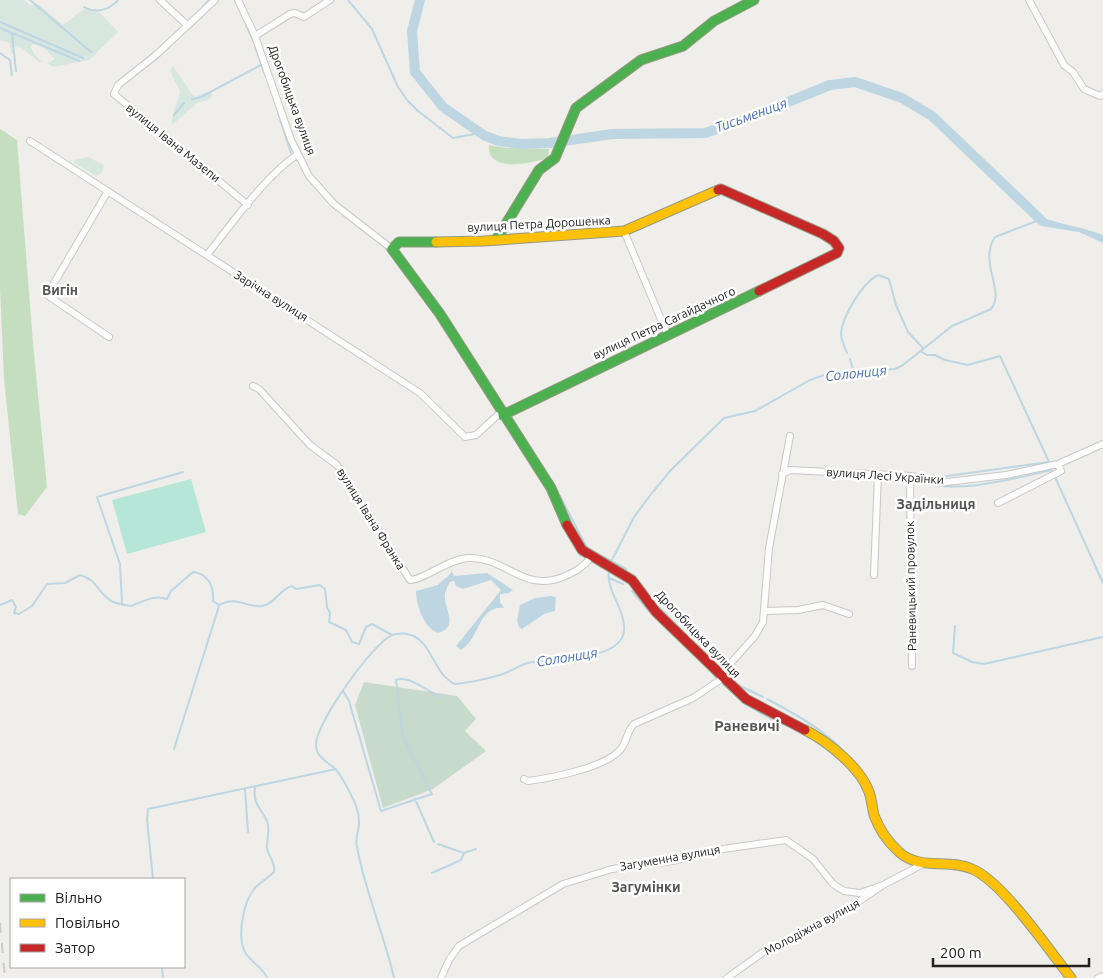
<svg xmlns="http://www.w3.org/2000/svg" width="1103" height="978" font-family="Ubuntu,sans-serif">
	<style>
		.forest { fill: #c6dec0 }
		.wetland { fill: #d8e6e0 }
		.cemetery { fill: #c8dacb }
		.pitch { fill: #b6e6d8 }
		.water { fill: #bed6e2 }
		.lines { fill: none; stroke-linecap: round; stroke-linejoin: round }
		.stream { stroke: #bed6e2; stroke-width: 2 }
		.river { stroke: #bed6e2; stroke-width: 10 }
		.street-casing { stroke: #c8c8c6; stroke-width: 8 }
		.fast-casing { stroke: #959a81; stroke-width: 11 }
		.slow-casing { stroke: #959a81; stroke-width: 11 }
		.jam-casing { stroke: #959a81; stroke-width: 11 }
		.street { stroke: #fdfcfc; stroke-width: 6 }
		.fast { stroke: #4caf50; stroke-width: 9 }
		.slow { stroke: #ffc107; stroke-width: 9 }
		.jam { stroke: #c62828; stroke-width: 9 }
		.rail { stroke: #cbcbcb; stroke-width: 2; stroke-dasharray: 10 10; stroke-linecap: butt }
		.labels { text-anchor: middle; stroke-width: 5; stroke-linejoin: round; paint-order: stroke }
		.street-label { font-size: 12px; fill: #212121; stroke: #fff }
		.water-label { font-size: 14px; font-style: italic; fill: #4c71b2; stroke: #fff }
		.neighbourhood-label { font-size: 14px; font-weight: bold; fill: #545454; stroke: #fff }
		.quarter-label { font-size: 15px; font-weight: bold; fill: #545454; stroke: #fff }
	</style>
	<rect width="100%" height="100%" fill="#efeeea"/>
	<path class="forest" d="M0 129 17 140 33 343 47 487 25 516 18 514 4 379 0 288Z
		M489 145 507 148 549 149 548 158C532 163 487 174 489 145Z"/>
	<path class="wetland" d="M0 0H24L30 5 38 4 63 25 84 9 99 12 118 32 89 60 53 67 48 63 55 59 44 48 34 44 30 46 35 55 42 62H39L22 48 14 47V54L11 53 10 43 0 40Z
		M173 66 194 97 211 91 212 96 208 100 197 103 172 125C171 113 178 103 180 91L170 71Z
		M88 157 104 165 102 172 96 176 74 163 75 160Z"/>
	<path class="cemetery" d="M364 682 457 696 476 719 465 731 486 751 433 789 383 808 355 705Z"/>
	<path class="pitch" d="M191 479 206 532 127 554 112 500Z"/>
	<path class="water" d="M1028 210C1050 224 1078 225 1103 235V243L1079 232 1041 226Z
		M450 568 454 576 487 573 513 590 509 593 500 594V602L504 608C478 605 480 639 461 650L456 646 501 590 491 580 463 589 456 586 454 581 450 582C448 586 444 593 445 598 445 610 459 627 438 633 424 628 416 605 416 591L438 585C443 579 448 578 452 571Z
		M551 596 556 597 555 611 544 614 522 629 519 627 517 621 520 605 535 598Z"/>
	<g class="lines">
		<path class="stream" d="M30 0 91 52
			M348 0 372 29 398 87 407 100 418 111 453 138 480 133
			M84 7C96 14 109 10 118 0
			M201 9 209 0
			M0 22 83 58
			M246 25 254 43
			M0 28 79 61
			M12 33 16 71
			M255 47 265 75
			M0 53 10 60 12 75
			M192 99 201 97 261 65
			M278 113 291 153
			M174 115 184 103
			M920 351 927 355H935L945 360 968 365 1000 356 1049 462 940 477
			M847 353C845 348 841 340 841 334 842 317 862 283 878 275L889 279 896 305 908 332 923 348
			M850 359 854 373
			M1055 477 1103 583
			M917 481C957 495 1012 479 1052 470
			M560 496 587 548 626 569
			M610 564 634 517 652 493 670 471 724 418 755 411 810 380 824 375 895 369 903 365 952 326 991 309C1006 291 978 263 995 237L1039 220
			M609 578 623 584
			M632 591 648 610 671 632
			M654 602 680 629
			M122 603 120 564 97 497 183 472
			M0 605 12 600 16 607 14 613 19 614 32 606 47 584 65 583 80 575C98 580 97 592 111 601 117 604 125 605 131 606 143 602 154 594 167 599L171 591 193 572C209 574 214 587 213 601L219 605C238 595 245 608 262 606 275 604 280 589 292 586L296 589 320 585 325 589 327 607 330 613 329 622 346 630 352 642 359 644 366 627 372 624 392 635
			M955 626 953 653 972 662 984 664 1103 637
			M705 665 717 678
			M723 684 745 704 773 720
			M736 684 763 697
			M343 691 349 701 381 811 432 794 403 737 398 699
			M398 694 396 680C410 674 429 694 442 697
			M767 699C801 717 836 736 858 769
			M780 723 791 727
			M174 749 219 606
			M255 788C253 804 260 807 267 821 271 829 266 840 267 849 269 857 276 863 274 872 268 878 259 883 254 889 243 903 237 937 245 952 251 963 263 967 267 978
			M245 789 248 832
			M415 799 434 842
			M438 844 464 853 476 849
			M888 845 904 861
			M432 873 461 860 464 853
			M153 879 147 819 148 809 336 769
			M162 967 163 978
			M394 978C384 934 365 891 357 847 355 840 358 832 359 825 360 812 354 800 348 789 345 783 341 775 336 770 329 762 316 758 316 745 315 724 373 643 392 635 395 634 404 633 407 634 432 638 433 675 455 684 467 683 492 678 503 674 512 671 519 665 528 663 550 658 621 662 624 631 626 609 605 591 609 569"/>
		<path class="river" d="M420 0 412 31 415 72 443 107 485 136 499 141 521 144 550 143 612 134 705 133 744 120 830 85 855 82 902 98 932 116 1041 220"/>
		<g class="street-casing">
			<path id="street" d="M160 0 187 25
				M215 0 156 55 118 85 114 94 248 205
				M238 0 255 36 291 140 309 176 334 204 392 249
				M1029 0 1064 65 1073 72 1084 89 1100 96 1103 94
				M255 36 290 14 295 13 304 17 330 0
				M30 141 420 393 465 437 476 435 501 412
				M108 191 47 295 109 337
				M624 231 668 336
				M207 255C230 226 266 175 297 155
				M253 386 259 389 310 445 337 465 410 580C424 580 448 559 468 558 505 556 523 593 563 577 575 572 584 567 591 557
				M782 474 790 470 910 476 947 482 1006 475 1058 464 1103 444
				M910 476 912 666
				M998 503 1061 471 1058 464
				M874 575 878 475
				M765 611 798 610 823 605 849 614
				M720 675 755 636 763 622 769 548 790 436
				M524 779 528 781C551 778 603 768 619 751 627 744 626 732 634 724L693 698 723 678
				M441 978 449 960 459 946 563 884 612 869 672 861 723 849 786 840 813 859 833 884 844 891 860 893 883 885
				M727 978 762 953 839 915 883 885 923 864
				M1098 978 1103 976"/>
		</g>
		<g class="fast-casing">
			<path id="fast" d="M496 240 539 170 555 158 576 108 641 60 683 46 714 21 754 0
				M436 242H399L392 249 440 314 551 488 567 525
				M503 415 759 291"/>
		</g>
		<g class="slow-casing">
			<path id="slow" d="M436 242 484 241 624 231 718 190
				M805 730C827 741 861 768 869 792 872 800 872 808 874 815 879 829 889 843 899 852 920 871 948 858 972 869 1002 881 1049 950 1071 978"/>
		</g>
		<g class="jam-casing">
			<path id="jam" d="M718 190 721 189 823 234 834 241 839 248 837 253 759 291
				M567 525 582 550 632 580 656 612 746 699 805 730"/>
		</g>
		<use href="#street" class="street"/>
		<use href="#fast" class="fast"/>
		<use href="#slow" class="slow"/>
		<use href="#jam" class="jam"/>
		<path class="rail" d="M0 923 5 978"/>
	</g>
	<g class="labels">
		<g class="street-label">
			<text transform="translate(292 100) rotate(70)" y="4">Дрогобицька вулиця</text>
			<text transform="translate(173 143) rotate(39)" y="4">вулиця Івана Мазепи</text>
			<text transform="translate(539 224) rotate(-3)" y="4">вулиця Петра Дорошенка</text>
			<text transform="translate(271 296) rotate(32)" y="4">Зарічна вулиця</text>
			<text transform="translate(664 323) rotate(-25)" y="4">вулиця Петра Сагайдачного</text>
			<text transform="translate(885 476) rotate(4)" y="4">вулиця Лесі Українки</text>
			<text transform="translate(371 519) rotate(58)" y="4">вулиця Івана Франка</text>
			<text transform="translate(911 586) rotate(-91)" y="4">Раневицький провулок</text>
			<text transform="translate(698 634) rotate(46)" y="4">Дрогобицька вулиця</text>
			<text transform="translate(670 858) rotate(-10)" y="4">Загуменна вулиця</text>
			<text transform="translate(812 927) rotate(-28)" y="4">Молодіжна вулиця</text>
		</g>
		<g class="water-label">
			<text transform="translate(751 115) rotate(-20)" y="5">Тисьмениця</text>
			<text transform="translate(856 373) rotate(-6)" y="5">Солониця</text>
			<text transform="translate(567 657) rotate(-9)" y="5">Солониця</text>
		</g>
		<g class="neighbourhood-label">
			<text x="60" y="295">Вигін</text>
			<text x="936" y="509">Задільниця</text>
			<text x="646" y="892">Загумінки</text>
		</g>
		<g class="quarter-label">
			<text x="747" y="731">Раневичі</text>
		</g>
	</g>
	<rect x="10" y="878" width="175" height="90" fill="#ffffff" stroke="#a6a6a6"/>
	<rect x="20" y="894" width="25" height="8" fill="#4caf50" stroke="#a6a6a6"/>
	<text x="55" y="903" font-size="15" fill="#212121">Вільно</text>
	<rect x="20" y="919" width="25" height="8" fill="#ffc107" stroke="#a6a6a6"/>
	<text x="55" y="928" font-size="15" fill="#212121">Повільно</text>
	<rect x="20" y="944" width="25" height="8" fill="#c62828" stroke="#a6a6a6"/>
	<text x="55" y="953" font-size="15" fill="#212121">Затор</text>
	<path d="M933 958v8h156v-8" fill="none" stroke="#212121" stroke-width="2.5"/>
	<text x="940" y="958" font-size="15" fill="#212121" stroke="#ffffff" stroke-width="4" paint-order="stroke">200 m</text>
</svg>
